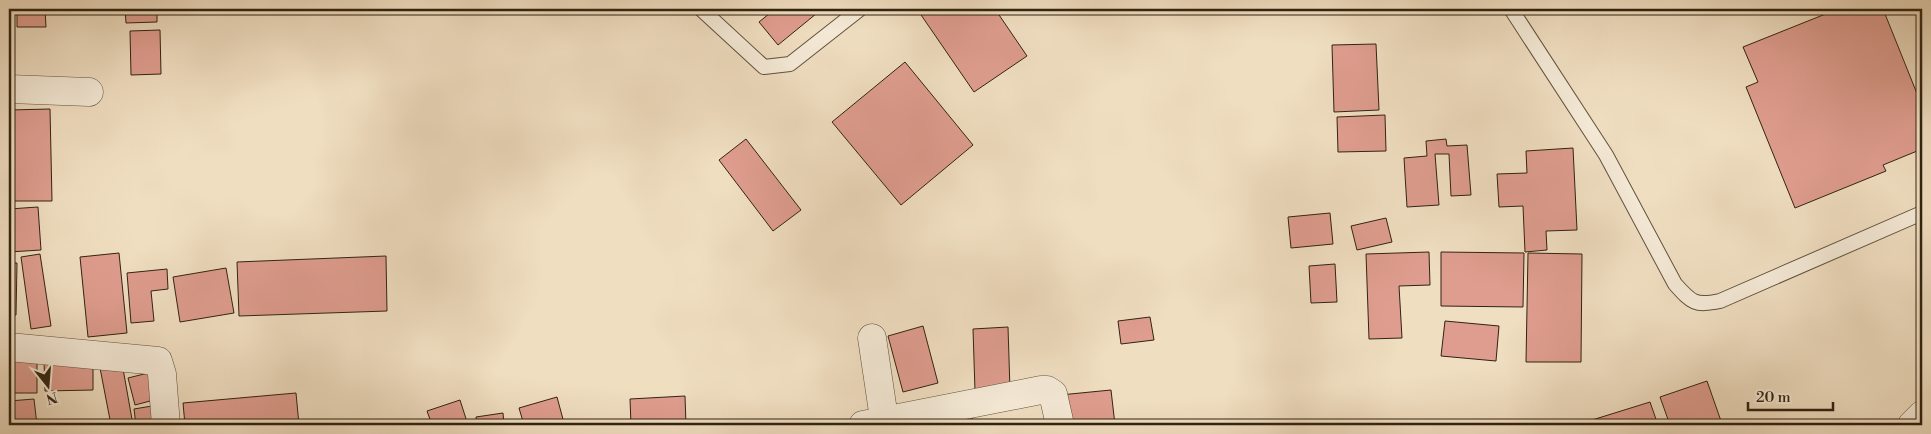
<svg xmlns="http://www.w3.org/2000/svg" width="1931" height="434" font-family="'Libre Bodoni',serif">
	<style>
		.building { fill: #df9d8f; stroke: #302311 }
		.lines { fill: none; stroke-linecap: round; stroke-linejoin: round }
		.service-casing { stroke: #60523d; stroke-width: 16 }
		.minor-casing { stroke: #60523d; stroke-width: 29 }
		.service { stroke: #f5ead7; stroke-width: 14 }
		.minor { stroke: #f5ead7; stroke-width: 28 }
	</style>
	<rect width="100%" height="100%" fill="#f0dec1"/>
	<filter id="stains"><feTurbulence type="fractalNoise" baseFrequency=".004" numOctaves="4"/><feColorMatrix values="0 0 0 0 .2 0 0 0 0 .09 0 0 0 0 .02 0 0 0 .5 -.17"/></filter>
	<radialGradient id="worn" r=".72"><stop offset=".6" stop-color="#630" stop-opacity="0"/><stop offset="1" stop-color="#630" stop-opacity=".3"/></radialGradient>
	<path class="building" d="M17 9H45L46 27H17Z
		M64 9H95L94 14Z
		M125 9H157V22L126 23Z
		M775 9H822L778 45 759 22Z
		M924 9H995L1027 56 974 92 919 12Z
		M1838 9H1883L1922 106V149L1883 165 1886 171 1795 208 1746 87 1758 82 1743 47Z
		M160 30 161 74 131 75 130 31Z
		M1376 44 1379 110 1334 112 1332 45Z
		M905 62 973 145 901 205 832 122Z
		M50 109 52 201H9V110Z
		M1385 115 1386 151 1338 152 1337 117Z
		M746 139 801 210 773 231 719 160Z
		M1446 139 1447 146 1467 145 1471 195 1451 196 1449 154H1435L1439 205 1407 207 1404 158 1427 156 1426 141Z
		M1573 148 1577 230 1546 231 1547 250 1525 252 1523 206 1499 207 1497 174 1527 173 1526 151Z
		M38 207 41 250 9 252V209Z
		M1330 213 1333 244 1291 248 1288 217Z
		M1386 218 1392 242 1357 250 1351 226Z
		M1429 252 1430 285 1399 286 1402 338 1369 339 1366 254Z
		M1441 252 1524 253 1523 307 1441 306Z
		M119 253 127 333 88 337 80 257Z
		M1528 253 1582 254 1581 362H1526Z
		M40 254 51 326 31 329 21 257Z
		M386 256 387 311 239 316 237 262Z
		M9 263H17L16 315H9Z
		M1335 264 1337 302 1311 303 1309 266Z
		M226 268 234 313 180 322 173 277Z
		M167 269 168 289 151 291 154 321 131 323 127 273Z
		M1150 317 1154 340 1121 344 1118 321Z
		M1445 321 1499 326 1496 361 1441 356Z
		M923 326 938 383 903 392 888 336Z
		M1008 327 1010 390 975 391 973 329Z
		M9 360H37V393H9Z
		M93 360V390L45 391 44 362Z
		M122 363 133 425H111L100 368Z
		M148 373 154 400 135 405 128 378Z
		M1707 381 1721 421 1709 425H1670L1660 397Z
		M1111 390 1115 425H1063L1060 395Z
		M296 393 299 425H185L183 403Z
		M685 396 686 425H631L630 399Z
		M557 397 564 423 573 420 575 425H524L519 408Z
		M34 399 37 425H9V401Z
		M460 400 468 425H432L427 411Z
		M1650 402 1658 425H1576Z
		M152 406 155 425H136L134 409Z
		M503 413 504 425H477L476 417Z
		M971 413 974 425H945L944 420Z"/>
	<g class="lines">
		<g class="service-casing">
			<path id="service" d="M701 9 764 67 790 64 860 9
				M1511 9 1606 155 1675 284C1692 303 1695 306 1720 301L1922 213"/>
		</g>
		<g class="minor-casing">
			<path id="minor" d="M9 89 89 92
				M872 338 885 425
				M9 347 158 361 162 374 166 425
				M863 425 1041 390H1047L1053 394 1060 425
				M1912 425 1922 415"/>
		</g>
		<use href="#service" class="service"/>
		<use href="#minor" class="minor"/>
	</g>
	<rect width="1931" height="434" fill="none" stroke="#f0dec1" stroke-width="30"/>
	<rect x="10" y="10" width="1911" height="414" fill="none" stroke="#302311" stroke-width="2.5"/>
	<rect x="15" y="15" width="1901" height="404" fill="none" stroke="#302311"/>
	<g transform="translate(48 386) rotate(163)" stroke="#f5ead7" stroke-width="4" paint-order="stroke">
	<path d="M0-4L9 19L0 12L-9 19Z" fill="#302311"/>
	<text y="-8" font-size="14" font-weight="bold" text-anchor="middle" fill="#302311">N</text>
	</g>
	<path d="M1748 402v8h85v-8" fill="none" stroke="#302311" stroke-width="2.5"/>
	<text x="1756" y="402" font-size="15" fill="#302311" stroke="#f5ead7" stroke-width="4" paint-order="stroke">20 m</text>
	<rect width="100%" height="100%" filter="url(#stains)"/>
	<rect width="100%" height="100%" fill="url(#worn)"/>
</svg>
